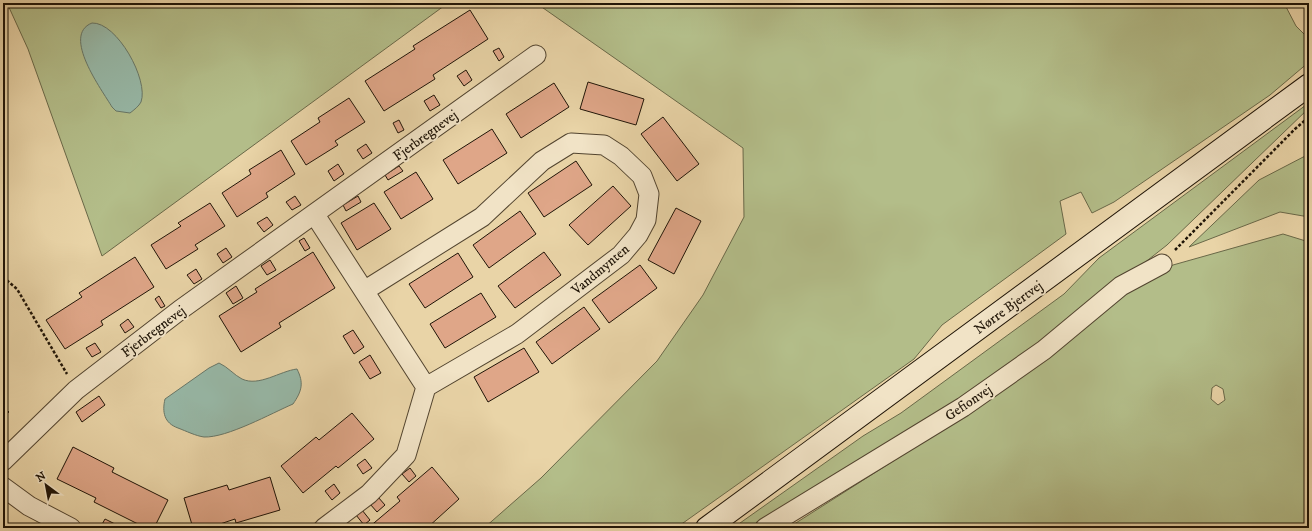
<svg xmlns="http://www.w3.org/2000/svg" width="1312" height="531" font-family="'IM FELL DW Pica',serif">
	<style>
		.green { fill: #b3bd89; stroke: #696848; fill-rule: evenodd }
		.water { fill: #97b8a7; stroke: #677667 }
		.building { fill: #dfa688; stroke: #1f1407 }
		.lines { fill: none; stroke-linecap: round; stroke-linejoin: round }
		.minor-casing { stroke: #52442f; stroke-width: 21 }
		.secondary-casing { stroke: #1f1407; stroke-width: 24 }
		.path { stroke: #1f1407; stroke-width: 2.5; stroke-dasharray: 3 2; stroke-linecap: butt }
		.minor { stroke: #f1e3c6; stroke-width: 19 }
		.secondary { stroke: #f1e3c6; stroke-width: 22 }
		.labels { text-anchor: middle; stroke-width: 4; stroke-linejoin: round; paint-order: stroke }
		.street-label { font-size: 14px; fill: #1f1407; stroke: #f1e3c6 }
	</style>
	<rect width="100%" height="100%" fill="#e9d4a7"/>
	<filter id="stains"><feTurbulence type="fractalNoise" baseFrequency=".005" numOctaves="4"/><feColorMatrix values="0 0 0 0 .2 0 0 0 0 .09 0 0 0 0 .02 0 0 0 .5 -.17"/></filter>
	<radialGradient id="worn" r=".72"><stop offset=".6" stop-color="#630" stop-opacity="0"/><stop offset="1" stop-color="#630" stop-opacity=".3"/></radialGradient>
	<path class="green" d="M7 3H448L102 256 28 49Z
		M536 3H1284L1296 26 1309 39V62L1270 95 1114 202 1092 213 1081 192 1060 201 1066 234 942 325 914 359 676 528H484L541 478 657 361 703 295 744 217 743 148Z
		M1306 105H1309V108L1167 245 1120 282 981 387 892 441 755 528H733L863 436 901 413 1064 294 1099 258Z
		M1309 154V217L1280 212 1189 247 1259 180Z
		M1283 234 1309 242V528H788L992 398 1112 300 1173 265ZM1216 385 1223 389 1225 400 1218 405 1211 399 1212 388Z"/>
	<path class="water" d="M92 23C117 22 149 80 141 102 139 106 134 110 130 113L116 111 112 107C102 90 61 35 92 23Z
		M219 363C228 367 234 375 242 379 259 387 280 371 297 369 304 383 302 391 293 404 272 413 227 438 204 437 196 436 186 431 178 428 164 423 162 412 165 399L209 368Z"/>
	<path class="building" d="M470 10 488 39 433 75 435 79 384 111 365 81 415 49 413 46Z
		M499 48 504 57 499 61 493 51Z
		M466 70 472 80 464 86 457 76Z
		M588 82 644 99 636 125 580 109Z
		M554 83 569 107 521 138 506 114Z
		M434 95 440 105 430 111 424 101Z
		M349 98 365 122 335 141 338 145 306 165 291 141 320 122 318 118Z
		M663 117 699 164 677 181 641 134Z
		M399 120 404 130 398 133 393 123Z
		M492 129 507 153 458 184 443 160Z
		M366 144 372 153 363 159 357 150Z
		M281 150 295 174 266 193 268 197 237 217 222 193 251 174 249 170Z
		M576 161 592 185 544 217 528 193Z
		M338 164 344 174 334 181 328 171Z
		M399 166 403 171 388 180 385 175Z
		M416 172 433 199 401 219 384 192Z
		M613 186 631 206 588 245 569 225Z
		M295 196 301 205 292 210 286 202Z
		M358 196 361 202 346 211 343 205Z
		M210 203 225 226 195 245 198 249 166 269 151 245 181 226 178 223Z
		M374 203 391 229 357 250 341 223Z
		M676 208 701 221 674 274 648 260Z
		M520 211 536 234 489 268 473 245Z
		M267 217 273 225 264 232 257 223Z
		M304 238 310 248 305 251 299 241Z
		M226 248 232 257 223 263 217 254Z
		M313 252 335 288 279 323 281 327 241 352 219 316 257 292 255 289Z
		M544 252 561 275 515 308 498 286Z
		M458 253 473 277 425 308 409 284Z
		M135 257 154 287 101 321 103 325 65 349 46 320 82 297 79 293Z
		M270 260 276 270 267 275 261 266Z
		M640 265 657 288 609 323 592 300Z
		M196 269 202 279 194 284 187 275Z
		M236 286 243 298 233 304 226 293Z
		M481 293 496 317 445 348 430 324Z
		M159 296 165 306 161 308 155 299Z
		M584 307 600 329 552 364 536 342Z
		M128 319 134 327 125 333 120 325Z
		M353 330 364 347 354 354 343 336Z
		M95 343 101 352 92 357 86 348Z
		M524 348 539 372 488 402 474 377Z
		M370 355 381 373 370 379 359 362Z
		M99 396 105 405 82 422 76 412Z
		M3 406 9 412 3 417Z
		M352 413 374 439 338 468 336 466 303 493 281 466 316 437 319 440Z
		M73 447 114 468 112 472 168 500 154 528H146L94 502 96 498 57 479Z
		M365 459 372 468 363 474 357 465Z
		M432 467 459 499 427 528H368L400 501 397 497Z
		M410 468 416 476 409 482 402 474Z
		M270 477 280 510 236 523 235 519 208 528H193L184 498 227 485 229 490Z
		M334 484 340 493 332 500 325 491Z
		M378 497 385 505 377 512 370 504Z
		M362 510 370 520 364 525 356 515Z
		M105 519 115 524 113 528H100Z"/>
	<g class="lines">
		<g class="minor-casing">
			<path id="minor" d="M315 215 426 387 406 455 369 494 324 528
				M364 291 482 217 542 161 571 143 604 145 621 156 642 176 649 194 646 220 638 235 621 255 517 334 426 387
				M3 461 76 390 180 310 536 55
				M3 487 29 506 71 528
				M765 528 963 407 1044 350 1121 286 1162 264"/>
		</g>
		<g class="secondary-casing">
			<path id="secondary" d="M707 528 1309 85"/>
		</g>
		<path class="path" d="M1175 250 1295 129 1309 117
			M3 277 17 289 67 374"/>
		<use href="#minor" class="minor"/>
		<use href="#secondary" class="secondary"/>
	</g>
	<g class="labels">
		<g class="street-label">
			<text transform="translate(425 135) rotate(-36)" y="5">Fjerbregnevej</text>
			<text transform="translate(600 269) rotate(-40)" y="5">Vandmynten</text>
			<text transform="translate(1008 307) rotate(-36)" y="5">Nørre Bjertvej</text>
			<text transform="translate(153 331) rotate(-37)" y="5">Fjerbregnevej</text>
			<text transform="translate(968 402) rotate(-34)" y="5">Gefionvej</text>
		</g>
	</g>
	<rect width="1312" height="531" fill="none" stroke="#e9d4a7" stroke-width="16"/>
	<rect x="4" y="4" width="1304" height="523" fill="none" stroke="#1f1407" stroke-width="2"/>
	<rect x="8" y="8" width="1296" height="515" fill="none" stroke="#1f1407"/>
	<g transform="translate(46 485) rotate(328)" stroke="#f1e3c6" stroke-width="3" paint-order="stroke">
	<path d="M0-3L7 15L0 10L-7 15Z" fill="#1f1407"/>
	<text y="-6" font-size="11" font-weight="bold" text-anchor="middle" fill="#1f1407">N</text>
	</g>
	<rect width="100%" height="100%" filter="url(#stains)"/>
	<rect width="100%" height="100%" fill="url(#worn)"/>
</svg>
